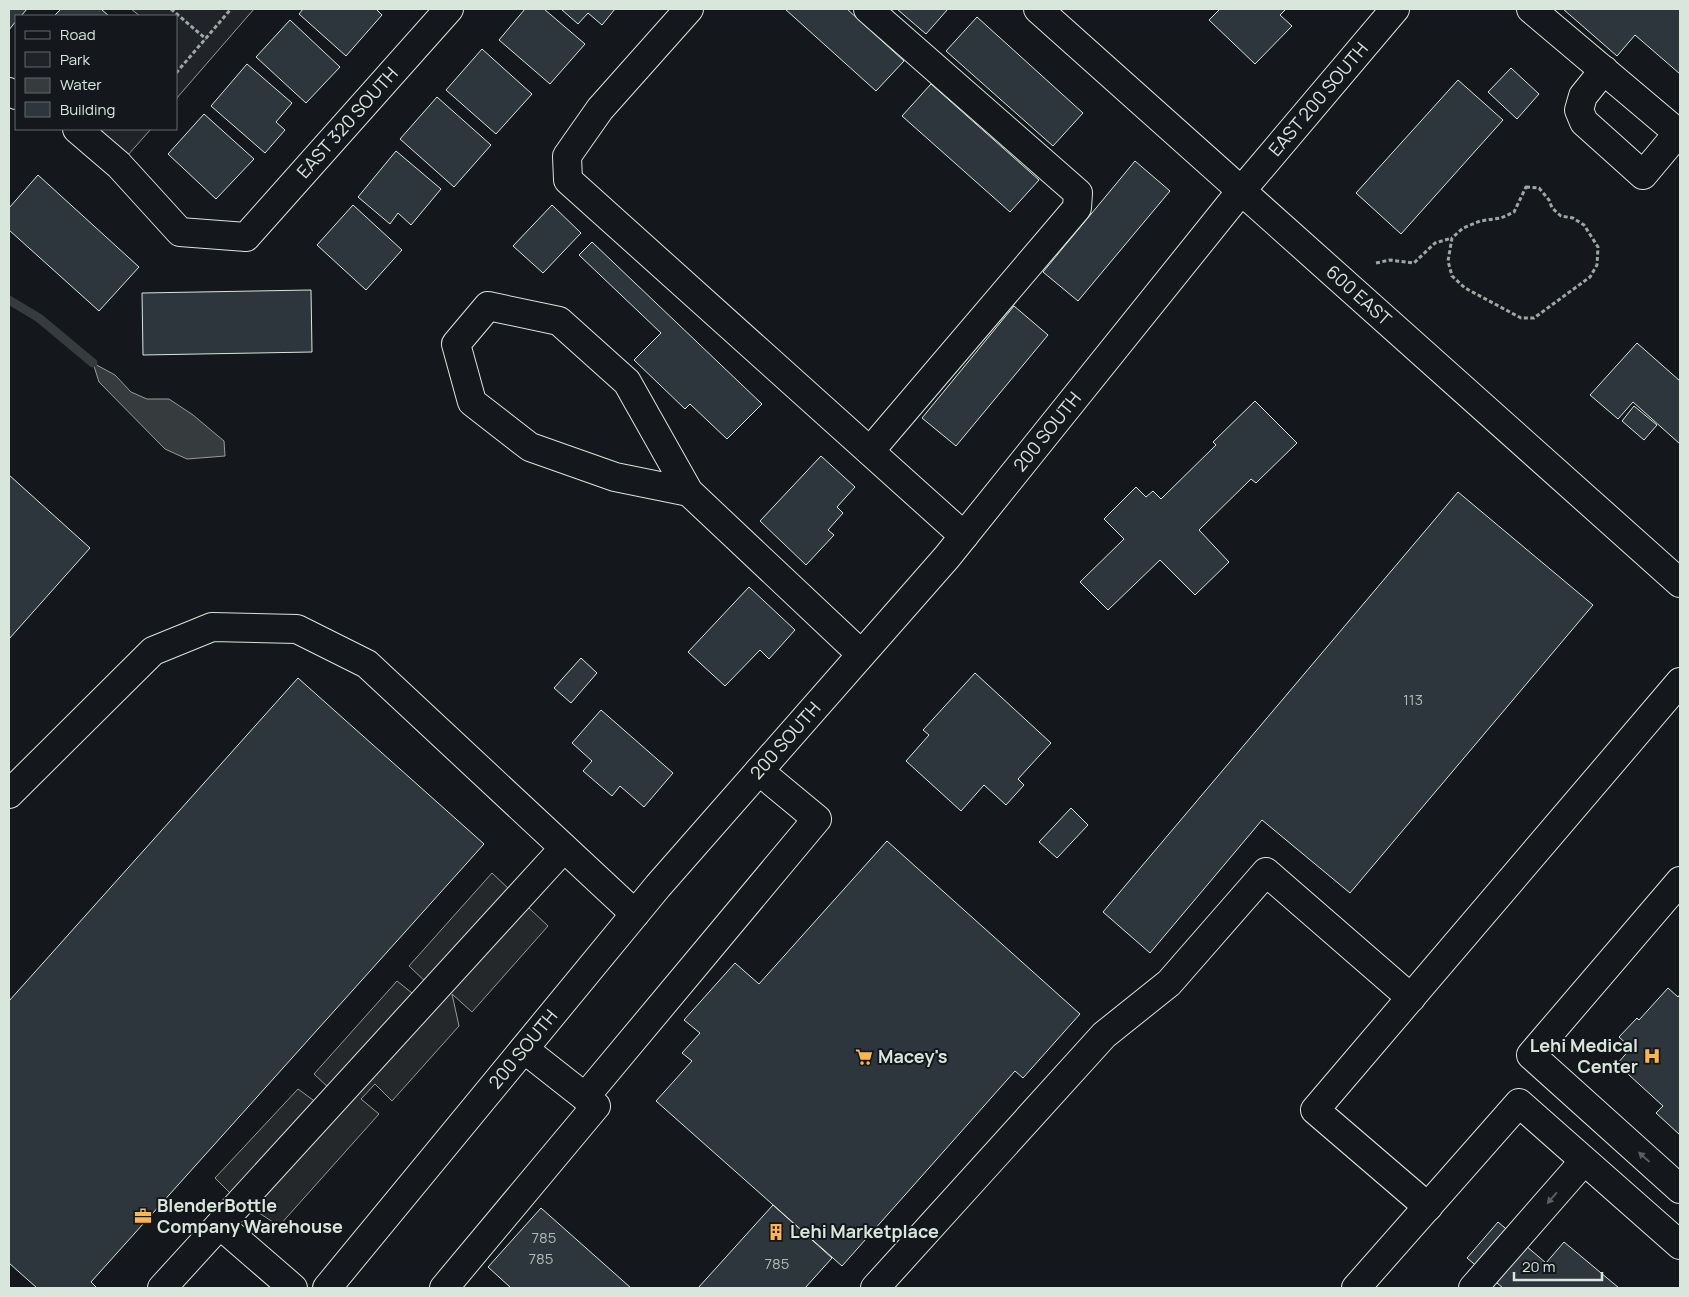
<svg xmlns="http://www.w3.org/2000/svg" width="1689" height="1297" font-family="Manrope,sans-serif">
	<style>
		.green { fill: #202428; stroke: #939e99 }
		.parking { fill: #24282b; stroke: #939e99 }
		.water { fill: #363b3e; stroke: #939e99 }
		.lines { fill: none; stroke-linecap: round; stroke-linejoin: round }
		.stream { stroke: #363b3e; stroke-width: 9 }
		.building { fill: #2c363c; stroke: #d8e6dc }
		.minor-casing { stroke: #d8e6dc; stroke-width: 30 }
		.path { stroke: #9da8a2; stroke-width: 3; stroke-dasharray: 4 2.5; stroke-linecap: butt }
		.minor { stroke: #14181c; stroke-width: 28 }
		.oneway { fill: #59605f }
		.labels { text-anchor: middle; stroke-width: 4; stroke-linejoin: round; paint-order: stroke }
		.number-label { font-size: 15px; fill: #adbab4 }
		.street-label { font-size: 18px; fill: #d8e6dc; stroke: #14181c }
		.poi-label { font-size: 18px; font-weight: bold; fill: #d8e6dc; stroke: #14181c; text-anchor: start }
	</style>
	<rect width="100%" height="100%" fill="#14181c"/>
	<path class="green" d="M131 9H254L176 99V16H140Z
		M101 129H151L119 165Z"/>
	<path class="parking" d="M492 873 548 926 472 1012 452 994 459 1026 392 1101 375 1084 361 1099 379 1114 279 1226 233 1196 215 1178 298 1089 317 1103 331 1090 314 1074 397 981 417 997 429 985 409 966Z"/>
	<path class="water" d="M93 363 115 375 131 392 147 399H169L193 415 224 441 225 456 187 459 165 449 99 382Z"/>
	<g class="lines">
		<path class="stream" d="M9 300 39 318 93 363"/>
	</g>
	<path class="building" d="M9 9H27L21 16H16V21L9 30Z
		M61 9H101L109 16H54Z
		M303 9H376L382 15 346 56 299 14Z
		M525 9H544L585 44 550 84 499 40Z
		M561 9H615L602 25 588 13 578 24Z
		M785 9H847L904 61 876 91Z
		M897 9H948L926 34Z
		M1220 9H1286L1280 15 1292 26 1255 64 1209 20Z
		M1563 9H1680V74L1635 35 1617 56Z
		M977 17 1083 113 1053 146 946 51Z
		M290 20 340 67 306 103 256 57Z
		M482 49 532 94 496 134 446 90Z
		M247 64 292 103 276 122 285 130 265 153 211 106Z
		M1511 68 1539 94 1517 119 1488 92Z
		M1458 80 1503 120 1401 234 1356 193Z
		M931 84 1039 180 1010 212 902 116Z
		M437 97 491 145 454 187 400 139Z
		M204 114 254 159 216 199 168 154Z
		M396 151 441 189 411 225 398 213 390 224 358 197Z
		M1135 161 1170 191 1078 301 1043 272Z
		M38 175 139 267 99 311 9 230V208Z
		M353 205 402 250 366 290 317 245Z
		M552 205 581 233 543 273 513 246Z
		M592 242 762 404 727 439 690 404 685 409 634 360 661 333 579 255Z
		M311 290 312 352 143 355 142 293Z
		M1014 306 1048 335 956 446 922 418Z
		M1637 343 1680 381V444L1633 402 1618 419 1590 395Z
		M1255 401 1297 443 1256 483 1251 479 1199 530 1229 562 1195 595 1160 560 1108 610 1080 582 1124 539 1104 519 1136 487 1146 497 1153 491 1161 499 1216 445 1213 442Z
		M1634 406 1657 425 1644 440 1622 421Z
		M821 456 855 487 837 507 843 513 828 530 834 535 806 565 760 521Z
		M9 475 90 548 9 639Z
		M1458 492 1593 605 1350 893 1262 820 1150 953 1103 912Z
		M749 587 795 630 769 659 760 650 725 686 688 652Z
		M581 658 597 673 571 703 554 688Z
		M975 673 1051 743 1018 779 1024 785 1006 805 984 785 961 811 906 761 929 735 923 730Z
		M298 678 484 844 91 1282 97 1288H37L9 1263V1001Z
		M601 710 673 773 644 807 620 786 612 796 583 771 592 761 572 743Z
		M1071 808 1088 825 1057 858 1039 842Z
		M887 841 1080 1014 1023 1078 1015 1071 842 1266 656 1101 692 1061 682 1053 700 1033 684 1020 735 963 759 984Z
		M1668 988 1678 997 1680 994V1135L1656 1113 1663 1106 1617 1064 1631 1048 1619 1037 1637 1018 1639 1020Z
		M773 1205 832 1258 805 1288H698Z
		M541 1208 631 1288H511L488 1267Z
		M1498 1222 1546 1263 1564 1242 1619 1288H1503L1467 1258Z"/>
	<g class="lines">
		<g class="minor-casing">
			<g id="minor">
				<path d="M689 9 600 109 567 156 568 180 964 536"/>
				<path d="M868 9 1078 193 1077 208 870 451"/>
				<path id="s1" d="M1038 9 1680 583"/>
				<path d="M1531 9 1678 133 1680 130"/>
				<path d="M1604 70 1583 96 1579 110 1584 122 1643 175 1678 133"/>
				<path d="M9 92 16 95"/>
				<path id="s2" d="M77 129 119 165 180 232 246 237 449 9"/>
				<path d="M689 492 627 382 559 321 488 306 456 344 472 402 530 447 615 477 689 492 861 654"/>
				<path d="M9 794 153 651 212 627 297 629 367 664 635 914"/>
				<path d="M1680 881 1531 1055 1680 1189"/>
				<path d="M524 1049 585 1097"/>
				<path d="M1428 1207 1315 1110 1680 682"/>
				<path d="M220 1225 293 1288"/>
				<path d="M162 1288 564 848"/>
				<path id="s3" d="M327 1288 658 886 947 557 1241 191 1395 9"/>
				<path d="M444 1288 596 1106 585 1097 817 819 759 771"/>
				<path d="M875 1288 1104 1035 1169 983 1266 872 1411 998"/>
				<path d="M1356 1288 1519 1103 1680 1245"/>
				<path d="M1473 1288 1584 1161"/>
			</g>
		</g>
		<path class="path" d="M171 9 206 39
			M176 73 231 9
			M1526 187 1539 188 1549 200 1552 208 1561 216 1573 218 1584 225 1598 247 1597 265 1590 277 1534 318H1521L1465 288 1452 276 1448 261 1452 238 1463 228 1480 221 1501 218 1514 212Z
			M1376 263 1390 260 1414 263 1435 243 1452 238"/>
		<use href="#minor" class="minor"/>
	</g>
	<defs><path id="oneway-solid" d="M-6-.8H1V-3.2L6.5 0L1 3.2V.8H-6Z" transform="scale(1.25)"/></defs>
	<g class="oneway">
		<use href="#oneway-solid" transform="translate(1644 1157) rotate(-138)"/>
		<use href="#oneway-solid" transform="translate(1552 1198) rotate(131)"/>
	</g>
	<defs>
		<g id="hospital-bare" transform="scale(1.35)"><path d="M-5-5h3v3.5h4V-5h3V5h-3V1.5h-4V5h-3Z" fill="#ffb74d" stroke="#14181c" stroke-width="2.5" paint-order="stroke"/></g>
		<g id="supermarket-bare" transform="scale(1.35)"><path d="M-6-5.5h2.5l.6 2H6L4.5 2H-2.5L-4.4-4H-6ZM-1.5 3.2a1.3 1.3 0 1 0 .1 0ZM3 3.2a1.3 1.3 0 1 0 .1 0Z" fill="#ffb74d" stroke="#14181c" stroke-width="2.5" paint-order="stroke"/></g>
		<g id="office-bare" transform="scale(1.35)"><path d="M-6-3h4V-5.5h4V-3h4V5H-6ZM-1-4.5V-3h2v-1.5ZM-6 0V1H6V0Z" fill="#ffb74d" stroke="#14181c" stroke-width="2.5" paint-order="stroke"/></g>
		<g id="building-bare" transform="scale(1.35)"><path d="M-4-6H4V6H1V3H-1V6H-4ZM-2.5-4.3h1.7v1.8h-1.7ZM.8-4.3h1.7v1.8H.8ZM-2.5-1h1.7V.8h-1.7ZM.8-1h1.7V.8H.8Z" fill="#ffb74d" stroke="#14181c" stroke-width="2.5" paint-order="stroke"/></g>
	</defs>
	<g fill-rule="evenodd">
		<use href="#hospital-bare" x="1652" y="1056"/>
		<use href="#supermarket-bare" x="864" y="1057"/>
		<use href="#office-bare" x="143" y="1216"/>
		<use href="#building-bare" x="776" y="1232"/>
	</g>
	<g class="labels">
		<g class="number-label">
			<text x="1413" y="705">113</text>
			<text x="544" y="1243">785</text>
			<text x="541" y="1264">785</text>
			<text x="777" y="1269">785</text>
		</g>
		<g class="street-label">
			<text dy="6" stroke="none"><textPath href="#s3" startOffset="1548">EAST 200 SOUTH</textPath></text>
			<text dy="6" stroke="none"><textPath href="#s2" startOffset="365">EAST 320 SOUTH</textPath></text>
			<text dy="6" stroke="none"><textPath href="#s1" startOffset="430">600 EAST</textPath></text>
			<text dy="6" stroke="none"><textPath href="#s3" startOffset="1119">200 SOUTH</textPath></text>
			<text dy="6" stroke="none"><textPath href="#s3" startOffset="714">200 SOUTH</textPath></text>
			<text dy="6" stroke="none"><textPath href="#s3" startOffset="309">200 SOUTH</textPath></text>
		</g>
		<g class="poi-label">
			<text x="1638" y="1052" text-anchor="end">Lehi Medical<tspan x="1638" dy="21">Center</tspan></text>
			<text x="878" y="1063">Macey's</text>
			<text x="157" y="1212">BlenderBottle<tspan x="157" dy="21">Company Warehouse</tspan></text>
			<text x="790" y="1238">Lehi Marketplace</text>
		</g>
	</g>
	<rect width="1689" height="1297" fill="none" stroke="#d8e6dc" stroke-width="20"/>
	<rect x="15" y="15" width="162" height="115" fill="#14181c" stroke="#626a69"/>
	<rect x="25" y="31" width="25" height="8" fill="#14181c" stroke="#626a69"/>
	<text x="60" y="40" font-size="15" fill="#d8e6dc">Road</text>
	<rect x="25" y="52" width="25" height="15" fill="#202428" stroke="#626a69"/>
	<text x="60" y="65" font-size="15" fill="#d8e6dc">Park</text>
	<rect x="25" y="78" width="25" height="15" fill="#363b3e" stroke="#626a69"/>
	<text x="60" y="90" font-size="15" fill="#d8e6dc">Water</text>
	<rect x="25" y="102" width="25" height="15" fill="#2c363c" stroke="#626a69"/>
	<text x="60" y="115" font-size="15" fill="#d8e6dc">Building</text>
	<path d="M1514 1272v8h88v-8" fill="none" stroke="#d8e6dc" stroke-width="2.5"/>
	<text x="1522" y="1272" font-size="15" fill="#d8e6dc" stroke="#14181c" stroke-width="4" paint-order="stroke">20 m</text>
</svg>
